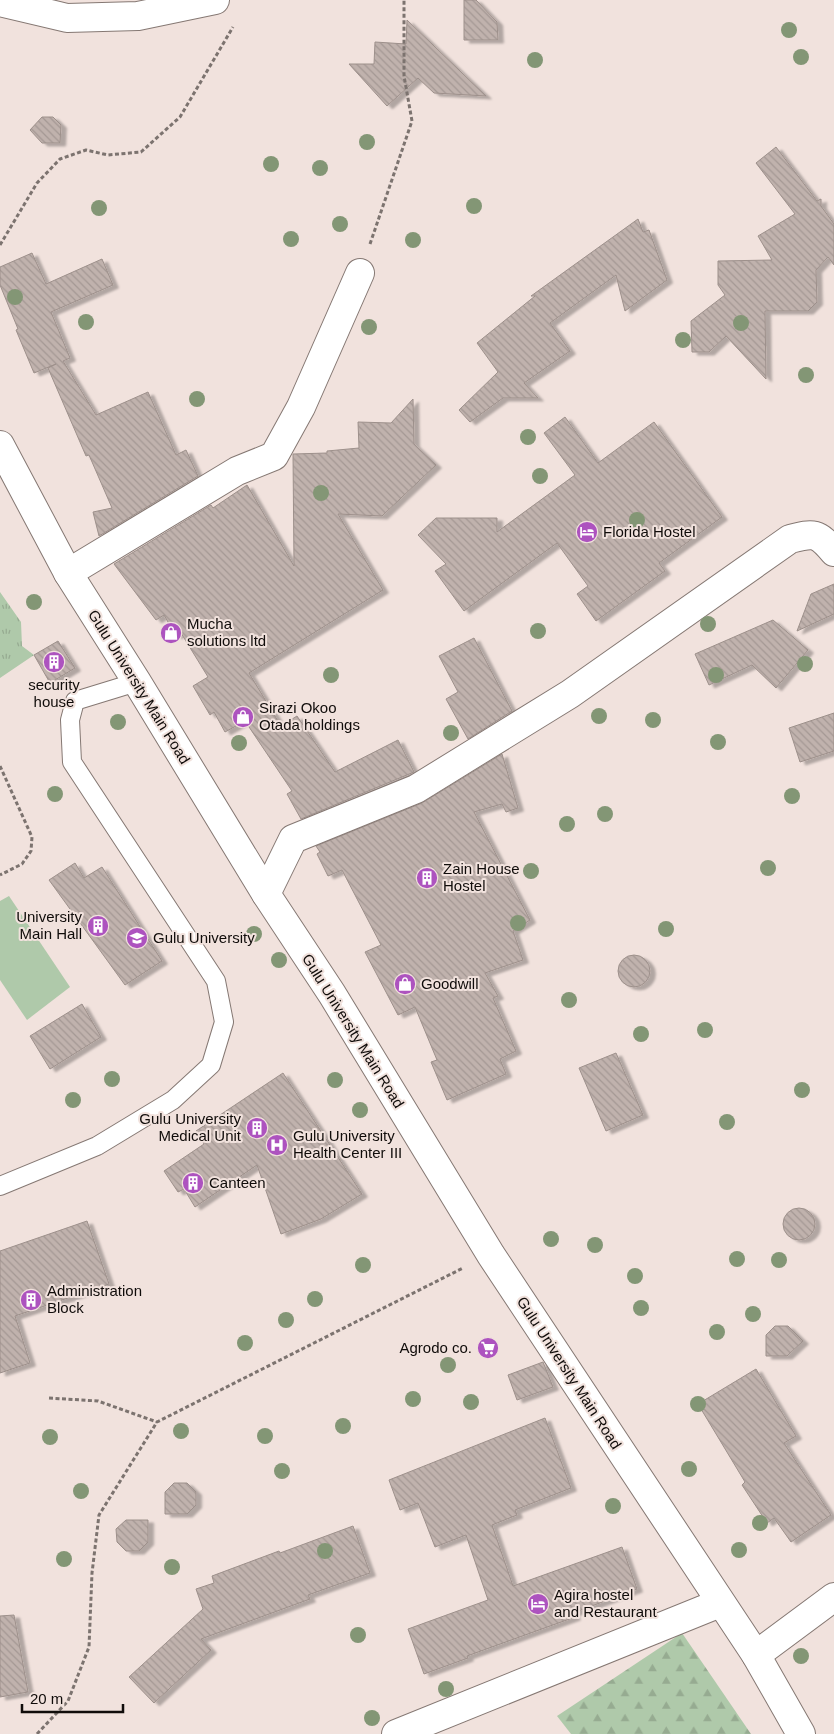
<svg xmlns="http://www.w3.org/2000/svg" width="834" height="1734" font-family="Arial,sans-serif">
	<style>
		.grass { fill: url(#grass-tufts) }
		.forest { fill: url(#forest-firs) }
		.pitch { fill: #afc9aa }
		.building { fill: url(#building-back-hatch); stroke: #9d908b; filter: url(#shadow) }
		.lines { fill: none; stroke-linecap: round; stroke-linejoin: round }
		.lane-casing { stroke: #857873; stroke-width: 20 }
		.street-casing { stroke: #857873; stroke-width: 30 }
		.secondary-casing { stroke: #857873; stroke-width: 30 }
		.path { stroke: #7c736f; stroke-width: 3; stroke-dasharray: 4 2.5; stroke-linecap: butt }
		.lane { stroke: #fff; stroke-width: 18 }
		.street { stroke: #fff; stroke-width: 28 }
		.secondary { stroke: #fff; stroke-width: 28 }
		.tree { fill: #839675 }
		.labels { text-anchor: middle; stroke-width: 4; stroke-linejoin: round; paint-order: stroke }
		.poi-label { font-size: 15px; fill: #100c0a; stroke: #f1e2dd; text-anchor: start }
		.street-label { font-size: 15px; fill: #100c0a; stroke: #f1e2dd }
	</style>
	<defs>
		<pattern id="grass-tufts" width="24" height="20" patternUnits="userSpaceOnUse" patternTransform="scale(1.25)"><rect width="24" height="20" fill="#afc9aa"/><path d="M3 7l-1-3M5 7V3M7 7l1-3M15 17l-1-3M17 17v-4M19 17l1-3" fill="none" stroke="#96ab91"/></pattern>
		<pattern id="forest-firs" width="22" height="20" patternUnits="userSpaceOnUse" patternTransform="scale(1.25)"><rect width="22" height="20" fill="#afc9aa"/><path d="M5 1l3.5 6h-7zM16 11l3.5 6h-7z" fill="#96ab91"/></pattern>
		<pattern id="building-back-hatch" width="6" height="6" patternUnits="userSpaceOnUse" patternTransform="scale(1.25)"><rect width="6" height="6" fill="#c0b2ad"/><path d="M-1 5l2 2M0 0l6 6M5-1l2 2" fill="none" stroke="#a49894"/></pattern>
		<filter id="shadow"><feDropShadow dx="5.5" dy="3" stdDeviation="1" flood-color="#0004"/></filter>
	</defs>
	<rect width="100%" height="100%" fill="#f1e2dd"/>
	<path class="grass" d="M0 592 21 622 22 646 34 655 0 678Z"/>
	<path class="forest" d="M682 1633 751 1734H571L557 1716Z"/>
	<path class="pitch" d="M9 896 70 987 27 1020 0 980V901Z"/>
	<path class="building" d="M464 0H476L497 22 498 40H464Z
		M407 20 486 96 434 93 418 78 387 106 349 64H374L375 42 406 44Z
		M42 117H53L61 125 60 143H42L30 130Z
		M776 147 817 201 821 199V206L834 224V265L828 257 816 270 817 302 808 311H765L766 379 726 336 709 352H692L691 321 725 295 718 285V261L772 260 758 236 795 214 756 163Z
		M638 219 643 232 649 230 667 280 625 311 616 275 550 323 570 351 524 383 538 398H503L470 422 459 410 498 372 477 343 535 296H531Z
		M32 253 46 284 102 259 113 285 51 312 70 358 63 361 96 415 148 392 176 455 186 450 198 476 99 536 93 512 112 508 89 455 86 456 48 368 56 364 34 373 16 330 18 329 0 285V267Z
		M413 399 414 444 436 465 382 516 338 514 383 590 249 673 281 726 297 716 335 772 398 740 414 772 301 819 287 794 292 791 245 721 225 732 214 712 210 715 193 686 208 677 181 633 176 636 164 615 156 620 114 564 211 505 213 508 247 485 294 566 293 454 327 453V451L359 448 358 422 391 423Z
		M565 417 598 463 654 422 722 517 659 563 665 571 596 621 577 594 588 586 557 543 464 611 435 571 446 564 418 535 436 518H497V532L575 475 544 433Z
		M834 584V614L797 631 811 594Z
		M773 620 808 650 776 688 752 665 709 685 695 654Z
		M474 638 512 711 468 739 446 699 458 692 439 656Z
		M58 641 75 668 50 683 34 655Z
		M834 713V751L800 762 789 728Z
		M502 754 518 808 506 812 502 804 474 812 530 920 513 931 523 960 485 973 498 996 493 998 516 1051 500 1059 506 1074 447 1100 431 1062 437 1060 415 1007 398 1015 365 952 381 945 342 870 328 876 317 854 320 852 316 846 422 803Z
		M75 863 84 878 102 867 162 961 125 985 49 880Z
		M618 971a16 16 0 1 1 32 0a16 16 0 1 1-32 0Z
		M82 1004 101 1037 50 1069 30 1036Z
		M616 1053 643 1115 606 1131 579 1068Z
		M283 1073 362 1194 321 1219 281 1234 257 1165 195 1207 184 1189 178 1192 164 1171 204 1144 196 1131Z
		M783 1224a16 16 0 1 1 32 0a16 16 0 1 1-32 0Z
		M87 1221 109 1284 15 1316 30 1363 0 1373V1251Z
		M775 1326H788L803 1341 787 1356H766V1335Z
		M543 1362 553 1387 517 1400 508 1375Z
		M756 1369 796 1436 784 1443 831 1515 791 1542 774 1518 767 1523 742 1485 745 1482 698 1404Z
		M545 1418 571 1488 515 1510 517 1515 492 1525 513 1586 622 1547 637 1589 573 1613 575 1617 467 1656 468 1658 424 1674 408 1629 488 1600 466 1535 435 1547 418 1503 400 1510 389 1480Z
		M174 1483H187L196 1492V1505L187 1514H165V1492Z
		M126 1520H148V1542L139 1551H126L117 1542 116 1529Z
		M353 1526 370 1573 308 1595 310 1599 201 1639 211 1650 154 1703 129 1677 203 1609 196 1589 214 1583 212 1576 279 1551 280 1553Z
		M14 1615 28 1692 0 1697V1616Z"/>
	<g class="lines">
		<g class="lane-casing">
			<path id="lane" d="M0 1186 97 1146 173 1100 211 1065 224 1022 216 981 72 762 70 720 75 701 137 682"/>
		</g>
		<g class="street-casing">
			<path id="street" d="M0 2 67 18 138 16 215 0
				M68 573 237 471 274 456 301 407 360 273
				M266 894 293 839 416 789 570 694 790 539C814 533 817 532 834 552
				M756 1655 834 1597
				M396 1734 720 1603"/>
		</g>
		<g class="secondary-casing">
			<path id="secondary" d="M0 445 68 573 137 682 266 894 332 994 491 1255 756 1655 801 1734"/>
		</g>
		<path class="path" d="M370 244 412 121 404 76V0
			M0 245 37 183 60 159 86 150 108 155 141 152 180 117 233 27
			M0 766 32 837 31 851 22 864 0 875
			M49 1398 98 1401 157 1422
			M37 1734 68 1701 89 1647 92 1573 99 1515 157 1422 463 1268"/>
		<use href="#lane" class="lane"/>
		<use href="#street" class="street"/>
		<use href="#secondary" class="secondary"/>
	</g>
	<g class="tree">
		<circle cx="789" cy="30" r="8"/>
		<circle cx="801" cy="57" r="8"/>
		<circle cx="535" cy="60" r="8"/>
		<circle cx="367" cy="142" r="8"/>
		<circle cx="271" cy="164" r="8"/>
		<circle cx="320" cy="168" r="8"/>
		<circle cx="474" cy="206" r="8"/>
		<circle cx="99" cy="208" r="8"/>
		<circle cx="340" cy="224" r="8"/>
		<circle cx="291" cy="239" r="8"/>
		<circle cx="413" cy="240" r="8"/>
		<circle cx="15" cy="297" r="8"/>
		<circle cx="86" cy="322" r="8"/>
		<circle cx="741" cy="323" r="8"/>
		<circle cx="369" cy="327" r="8"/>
		<circle cx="683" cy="340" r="8"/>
		<circle cx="806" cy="375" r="8"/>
		<circle cx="197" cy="399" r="8"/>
		<circle cx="528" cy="437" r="8"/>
		<circle cx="540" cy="476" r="8"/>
		<circle cx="321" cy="493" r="8"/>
		<circle cx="637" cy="520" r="8"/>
		<circle cx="34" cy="602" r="8"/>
		<circle cx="708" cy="624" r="8"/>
		<circle cx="538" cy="631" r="8"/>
		<circle cx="805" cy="664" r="8"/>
		<circle cx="331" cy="675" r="8"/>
		<circle cx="716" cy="675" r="8"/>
		<circle cx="599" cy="716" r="8"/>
		<circle cx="653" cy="720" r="8"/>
		<circle cx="118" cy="722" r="8"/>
		<circle cx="451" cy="733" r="8"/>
		<circle cx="718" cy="742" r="8"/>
		<circle cx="239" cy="743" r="8"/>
		<circle cx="55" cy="794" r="8"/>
		<circle cx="792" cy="796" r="8"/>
		<circle cx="605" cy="814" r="8"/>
		<circle cx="567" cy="824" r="8"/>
		<circle cx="768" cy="868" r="8"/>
		<circle cx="531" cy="871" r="8"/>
		<circle cx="518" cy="923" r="8"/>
		<circle cx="666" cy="929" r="8"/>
		<circle cx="254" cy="934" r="8"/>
		<circle cx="279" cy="960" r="8"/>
		<circle cx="569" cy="1000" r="8"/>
		<circle cx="705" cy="1030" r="8"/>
		<circle cx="641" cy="1034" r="8"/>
		<circle cx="112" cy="1079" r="8"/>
		<circle cx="335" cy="1080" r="8"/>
		<circle cx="802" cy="1090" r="8"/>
		<circle cx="73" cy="1100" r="8"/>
		<circle cx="360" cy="1110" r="8"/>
		<circle cx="727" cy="1122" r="8"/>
		<circle cx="551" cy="1239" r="8"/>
		<circle cx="595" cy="1245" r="8"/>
		<circle cx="737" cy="1259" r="8"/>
		<circle cx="779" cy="1260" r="8"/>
		<circle cx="363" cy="1265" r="8"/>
		<circle cx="635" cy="1276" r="8"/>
		<circle cx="315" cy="1299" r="8"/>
		<circle cx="641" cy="1308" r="8"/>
		<circle cx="753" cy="1314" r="8"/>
		<circle cx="286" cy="1320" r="8"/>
		<circle cx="717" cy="1332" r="8"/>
		<circle cx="245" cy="1343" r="8"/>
		<circle cx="448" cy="1365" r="8"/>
		<circle cx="413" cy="1399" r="8"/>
		<circle cx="471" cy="1402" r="8"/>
		<circle cx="698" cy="1404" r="8"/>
		<circle cx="343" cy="1426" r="8"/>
		<circle cx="181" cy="1431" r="8"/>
		<circle cx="265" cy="1436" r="8"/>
		<circle cx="50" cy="1437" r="8"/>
		<circle cx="689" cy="1469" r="8"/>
		<circle cx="282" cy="1471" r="8"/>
		<circle cx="81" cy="1491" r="8"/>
		<circle cx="613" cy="1506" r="8"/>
		<circle cx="760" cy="1523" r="8"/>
		<circle cx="739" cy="1550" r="8"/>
		<circle cx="325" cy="1551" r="8"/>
		<circle cx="64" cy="1559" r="8"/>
		<circle cx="172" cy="1567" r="8"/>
		<circle cx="358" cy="1635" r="8"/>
		<circle cx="801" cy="1656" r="8"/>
		<circle cx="446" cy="1689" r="8"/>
		<circle cx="372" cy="1718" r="8"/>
	</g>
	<defs>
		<g id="hotel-disc" transform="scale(1.125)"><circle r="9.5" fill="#ad53bf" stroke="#f1e2dd"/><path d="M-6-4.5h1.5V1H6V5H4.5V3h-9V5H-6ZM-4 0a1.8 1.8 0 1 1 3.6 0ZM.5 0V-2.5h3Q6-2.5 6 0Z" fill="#fff"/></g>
		<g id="shop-disc" transform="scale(1.125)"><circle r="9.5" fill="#ad53bf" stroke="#f1e2dd"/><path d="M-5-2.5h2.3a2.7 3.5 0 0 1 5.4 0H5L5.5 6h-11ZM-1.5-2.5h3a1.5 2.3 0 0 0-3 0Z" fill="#fff"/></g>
		<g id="building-disc" transform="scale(1.125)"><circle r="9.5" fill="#ad53bf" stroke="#f1e2dd"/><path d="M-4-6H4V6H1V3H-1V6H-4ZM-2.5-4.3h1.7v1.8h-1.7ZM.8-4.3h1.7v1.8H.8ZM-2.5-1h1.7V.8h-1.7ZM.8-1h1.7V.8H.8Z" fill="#fff"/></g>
		<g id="university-disc" transform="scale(1.125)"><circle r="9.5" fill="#ad53bf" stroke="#f1e2dd"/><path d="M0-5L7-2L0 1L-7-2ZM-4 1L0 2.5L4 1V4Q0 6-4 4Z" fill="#fff"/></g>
		<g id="hospital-disc" transform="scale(1.125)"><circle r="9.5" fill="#ad53bf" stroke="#f1e2dd"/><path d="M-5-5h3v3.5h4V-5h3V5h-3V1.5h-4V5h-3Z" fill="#fff"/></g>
		<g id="supermarket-disc" transform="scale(1.125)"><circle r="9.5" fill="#ad53bf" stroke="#f1e2dd"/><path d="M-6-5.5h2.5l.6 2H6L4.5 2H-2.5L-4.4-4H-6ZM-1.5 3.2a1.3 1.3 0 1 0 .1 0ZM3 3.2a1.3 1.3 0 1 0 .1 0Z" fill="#fff"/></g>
	</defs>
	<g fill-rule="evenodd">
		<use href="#hotel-disc" x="587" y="532"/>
		<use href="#shop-disc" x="171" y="633"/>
		<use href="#building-disc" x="54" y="662"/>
		<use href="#shop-disc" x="243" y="717"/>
		<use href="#building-disc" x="427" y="878"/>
		<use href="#building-disc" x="98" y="926"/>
		<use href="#university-disc" x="137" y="938"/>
		<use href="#shop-disc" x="405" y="984"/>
		<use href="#building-disc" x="257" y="1128"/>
		<use href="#hospital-disc" x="277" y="1145"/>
		<use href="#building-disc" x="193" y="1183"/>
		<use href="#building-disc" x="31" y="1300"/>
		<use href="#supermarket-disc" x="488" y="1348"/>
		<use href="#hotel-disc" x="538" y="1604"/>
	</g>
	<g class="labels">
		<g class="poi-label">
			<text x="603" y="537">Florida Hostel</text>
			<text x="187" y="629">Mucha<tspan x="187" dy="17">solutions ltd</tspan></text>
			<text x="54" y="690" text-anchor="middle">security<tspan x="54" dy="17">house</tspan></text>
			<text x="259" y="713">Sirazi Okoo<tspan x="259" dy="17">Otada holdings</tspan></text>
			<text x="443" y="874">Zain House<tspan x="443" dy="17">Hostel</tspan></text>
			<text x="82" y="922" text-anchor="end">University<tspan x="82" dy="17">Main Hall</tspan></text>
			<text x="153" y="943">Gulu University</text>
			<text x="421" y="989">Goodwill</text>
			<text x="241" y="1124" text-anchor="end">Gulu University<tspan x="241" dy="17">Medical Unit</tspan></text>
			<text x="293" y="1141">Gulu University<tspan x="293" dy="17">Health Center III</tspan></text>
			<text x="209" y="1188">Canteen</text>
			<text x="47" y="1296">Administration<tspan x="47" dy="17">Block</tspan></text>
			<text x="472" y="1353" text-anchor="end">Agrodo co.</text>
			<text x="554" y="1600">Agira hostel<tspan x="554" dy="17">and Restaurant</tspan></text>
		</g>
		<g class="street-label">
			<text transform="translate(139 687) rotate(58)" y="5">Gulu University Main Road</text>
			<text transform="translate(353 1031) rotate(58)" y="5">Gulu University Main Road</text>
			<text transform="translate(569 1373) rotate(57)" y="5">Gulu University Main Road</text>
		</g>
	</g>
	<path d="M22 1704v8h101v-8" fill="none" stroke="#100c0a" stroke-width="2.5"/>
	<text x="30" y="1704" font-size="15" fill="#100c0a" stroke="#f1e2dd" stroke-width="4" paint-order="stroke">20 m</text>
</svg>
